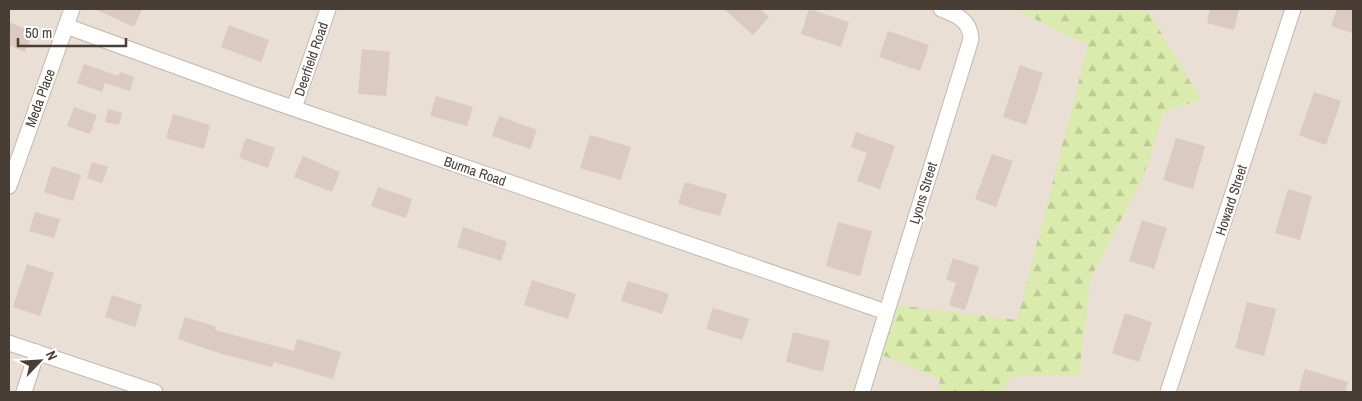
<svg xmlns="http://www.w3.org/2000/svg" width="1362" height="401" font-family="'Archivo Narrow',sans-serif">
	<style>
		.residential { fill: #e9dfd5 }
		.forest { fill: url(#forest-firs) }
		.building { fill: #dacabf }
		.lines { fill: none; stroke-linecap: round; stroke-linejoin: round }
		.minor-casing { stroke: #c4b7ac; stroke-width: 17 }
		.minor { stroke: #fff; stroke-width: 15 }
		.labels { text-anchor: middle; stroke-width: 4.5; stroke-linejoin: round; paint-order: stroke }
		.street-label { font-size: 14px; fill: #483e36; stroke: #fff }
	</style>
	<defs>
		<pattern id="forest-firs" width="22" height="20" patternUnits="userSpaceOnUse" patternTransform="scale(1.25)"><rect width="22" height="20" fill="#dbebae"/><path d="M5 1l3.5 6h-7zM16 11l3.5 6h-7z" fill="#bdcb96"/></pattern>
	</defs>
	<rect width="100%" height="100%" fill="#f5eee7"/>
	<path class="residential" d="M9 9H1353V392H9Z"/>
	<path class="forest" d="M1014 9H1147L1201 100 1164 111 1143 177 1090 279 1079 375 1011 376 1001 392H938L940 379 877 353 890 304 1017 320 1088 45Z"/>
	<path class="building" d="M95 9H142L134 27Z
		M724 9H760L769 17 753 35Z
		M809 9 849 22 841 47 801 34Z
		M1210 9H1239L1234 30 1207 23Z
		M1337 9H1353V33L1331 26Z
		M9 22 33 32 25 52 9 45Z
		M229 25 269 40 261 62 221 47Z
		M888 31 929 45 920 71 879 57Z
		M362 49 390 52 386 96 358 94Z
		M84 64 118 76 120 72 134 77 130 91 105 83 102 92 77 83Z
		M1020 65 1043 73 1026 125 1003 117Z
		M1314 92 1341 101 1326 145 1299 135Z
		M436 96 473 107 467 126 430 116Z
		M74 107 97 115 90 134 67 126Z
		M108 109 122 113 119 125 105 122Z
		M173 114 210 125 204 149 166 138Z
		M499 116 537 130 530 149 492 136Z
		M856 132 895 146 880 189 857 181 867 153 851 147Z
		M590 135 631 147 621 180 580 168Z
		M246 138 275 148 268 168 239 158Z
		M1176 138 1205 146 1193 189 1163 180Z
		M992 154 1013 161 996 207 975 199Z
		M303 156 340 172 332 192 294 177Z
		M92 162 108 167 102 183 87 178Z
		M52 166 81 175 73 201 44 192Z
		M685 182 727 194 720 216 678 204Z
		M378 187 412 199 406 218 371 206Z
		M1288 189 1312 196 1300 240 1275 233Z
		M35 212 60 219 54 238 29 231Z
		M1142 220 1167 228 1154 269 1129 261Z
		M838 222 872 231 860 276 826 266Z
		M463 227 507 242 501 261 457 247Z
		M953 258 979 267 965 310 949 305 956 283 946 279Z
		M27 264 54 273 40 316 13 307Z
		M532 280 576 294 568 319 524 305Z
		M628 281 669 294 662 314 621 301Z
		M112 295 142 305 135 327 105 317Z
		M1247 302 1276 309 1264 356 1235 348Z
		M713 308 749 319 742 340 706 329Z
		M1125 313 1152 322 1139 362 1112 353Z
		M185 317 216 327 215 330 294 351 297 339 341 352 333 379 274 362 272 367 222 354 178 339Z
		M793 332 830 341 823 372 786 362Z
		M1305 369 1348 382 1345 392H1298Z"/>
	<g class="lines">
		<g class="minor-casing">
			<path id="minor" d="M66 26 252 94 886 312
				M294 108 328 9
				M9 186 72 9
				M9 343 155 392
				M24 392 37 352
				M862 392 971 39C970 20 957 15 941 9
				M1168 392 1293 9"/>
		</g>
		<use href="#minor" class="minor"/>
	</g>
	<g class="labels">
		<g class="street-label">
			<text transform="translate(311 59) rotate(-71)" y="5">Deerfield Road</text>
			<text transform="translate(40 98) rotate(-70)" y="5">Meda Place</text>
			<text transform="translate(475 171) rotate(19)" y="5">Burma Road</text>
			<text transform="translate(923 193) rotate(-73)" y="5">Lyons Street</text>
			<text transform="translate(1231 200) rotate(-72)" y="5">Howard Street</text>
		</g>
	</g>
	<rect width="1362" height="401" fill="none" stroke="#483e36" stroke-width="20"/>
	<g transform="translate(40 361) rotate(65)" stroke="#ffffff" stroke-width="4" paint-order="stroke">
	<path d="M0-4L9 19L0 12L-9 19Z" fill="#483e36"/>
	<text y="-8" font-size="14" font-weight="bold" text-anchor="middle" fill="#483e36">N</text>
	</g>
	<path d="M18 38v8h108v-8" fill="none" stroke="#483e36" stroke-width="2.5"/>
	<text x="25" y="38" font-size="15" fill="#483e36" stroke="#ffffff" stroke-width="4" paint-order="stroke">50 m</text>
</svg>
